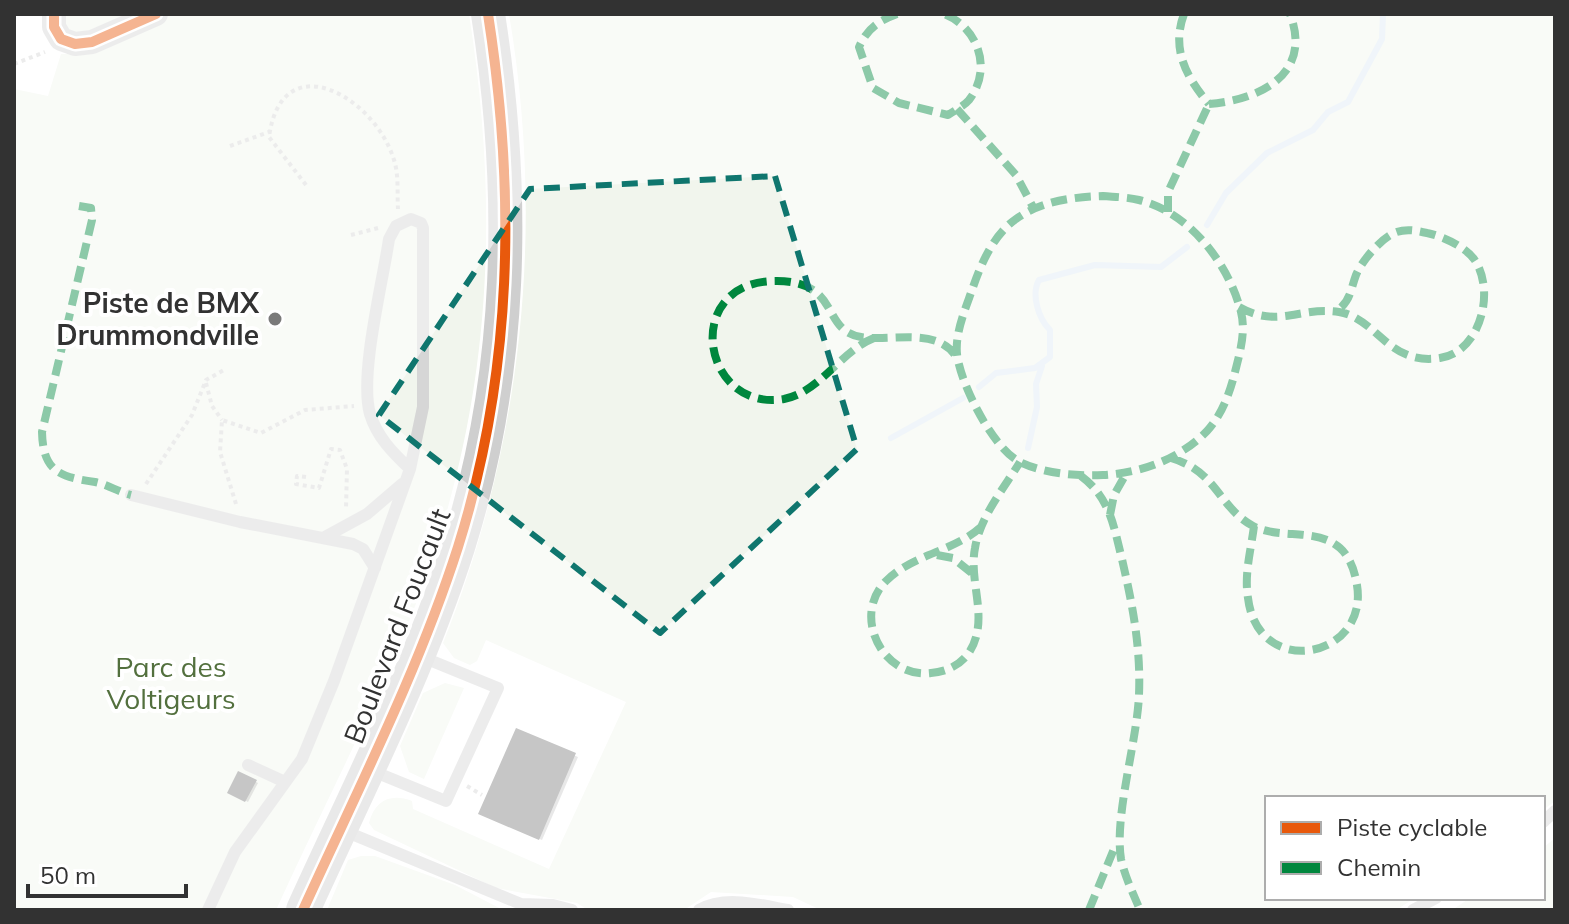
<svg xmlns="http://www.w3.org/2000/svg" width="1569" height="924" font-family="Mulish,sans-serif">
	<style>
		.green { fill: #f1f5ed }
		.shadow { fill: #0003 }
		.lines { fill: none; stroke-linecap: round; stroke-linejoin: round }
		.stream { stroke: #dde9f3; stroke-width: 6 }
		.building { fill: #808080 }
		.path { stroke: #d6d6d6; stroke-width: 4; stroke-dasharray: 4 4; stroke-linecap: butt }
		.lane { stroke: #d6d6d6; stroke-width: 12 }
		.street { stroke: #d6d6d6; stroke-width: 24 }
		.secondary { stroke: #cfcfcf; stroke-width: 34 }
		.quiet { stroke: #00873e; stroke-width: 8; stroke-dasharray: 16 8; stroke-linecap: butt }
		.cycleway-casing { stroke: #fff; stroke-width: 15 }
		.cycleway { stroke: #e8590c; stroke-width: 10 }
		.marked { fill: none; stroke: #0f766e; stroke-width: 6; stroke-dasharray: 16 10; stroke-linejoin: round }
		.poi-dot { fill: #7a7a7a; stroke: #fff; stroke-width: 3 }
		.labels { text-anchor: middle; stroke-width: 8; stroke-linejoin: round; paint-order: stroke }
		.poi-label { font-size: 28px; font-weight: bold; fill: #323232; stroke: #fff; text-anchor: end }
		.street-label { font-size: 28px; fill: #323232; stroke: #fff }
		.park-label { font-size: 28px; fill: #53703e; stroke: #fff }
	</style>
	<rect width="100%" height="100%" fill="#fff"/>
	<path class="green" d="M62 14H140L92 36 67 35Z
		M170 14H469C502 224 490 420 410 619 370 718 320 813 276 910H14V89L48 96 61 54H80Z
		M509 14H1555V801L1543 810V798H1267V898H1415L1396 910H821L793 897 711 892 684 910H588L577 903 496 888 374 830 369 823C375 800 391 793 412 801L413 809 549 869 626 702 486 640 477 661 470 665 454 658 443 643C523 444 545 225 509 14Z
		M445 683 464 688 424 779 409 772 400 746 423 693Z
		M1555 838V910H1452L1470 898H1543V848Z
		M361 856H375L455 885 503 910H327L348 860Z"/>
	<path class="shadow" d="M517 730 578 757 542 840 480 813Z
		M239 774 258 783 248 802 230 792Z"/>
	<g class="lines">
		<path class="stream" d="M1207 225 1226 193 1267 153 1313 130 1328 112 1348 102 1382 39 1383 14
			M979 387 996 373 1035 368 1050 357V330C1038 318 1031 294 1039 280L1095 265 1161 267 1187 247
			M891 438 963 398
			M1028 448 1037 407 1036 384 1042 366"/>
	</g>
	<path class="building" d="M516 728 576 753 539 840 478 814Z
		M238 771 257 780 245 802 227 793Z"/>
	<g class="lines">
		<path class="path" d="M14 64 45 52
			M230 146 269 132
			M306 185 269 137C282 43 375 97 394 160 399 175 397 193 398 209
			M351 235 378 228
			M206 383 212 406 222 420
			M306 477 297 476 296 484 319 488 331 449 340 450 347 469 346 508
			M146 484 192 415 206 380 224 370
			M236 504 220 452 222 420 261 433 305 410 354 406
			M467 786 482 795"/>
		<path class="lane" d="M131 495 240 522 353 544 363 549 375 568
			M323 538 367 514 402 484
			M248 765 285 782
			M370 770 446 801 498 688 422 657
			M1543 822 1555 811
			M342 830 521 904 553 905 572 910
			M208 910 235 852 302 759 334 681 410 469 423 407V228L421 223 411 219 396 226 389 239C383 281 359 375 370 414 377 437 393 453 410 469
			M699 910C725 895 760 905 788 910
			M1413 910 1436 898"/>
		<path class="street" d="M54 14V27L61 39 75 44 92 42 156 14"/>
		<path class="secondary" d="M303 910C357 791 418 672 458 547 513 372 516 194 488 14"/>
		<path class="quiet" d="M897 14C878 21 867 29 859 47L873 88 899 103 948 115C955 110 964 106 969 100 993 69 978 27 944 14
			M1184 14C1171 49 1186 77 1209 104
			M1209 104C1260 100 1313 74 1290 14
			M957 109 1016 175 1034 209
			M1103 196C1114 197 1127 197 1139 200 1189 212 1229 264 1241 312 1246 332 1240 352 1235 372 1230 392 1222 415 1207 431 1180 459 1141 473 1103 475 1076 476 1045 474 1020 462 993 449 960 383 957 354 955 333 965 310 972 290 981 264 993 235 1016 219 1041 201 1073 197 1103 196Z
			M79 206 91 208 92 220 42 432C43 472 60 477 95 482 106 484 119 492 131 495
			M1168 212V192L1209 104
			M1239 307C1278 329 1300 306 1339 312 1377 318 1388 366 1440 358 1481 352 1496 290 1474 259 1464 246 1442 236 1427 233 1414 230 1404 228 1392 234 1379 241 1361 262 1356 275 1350 291 1351 300 1337 311
			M874 338C841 351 820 392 784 399 701 413 680 280 777 281 842 282 820 330 861 337 893 342 938 326 957 358
			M1171 458C1218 472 1218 507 1253 526 1280 540 1316 527 1340 548 1349 556 1354 569 1356 580 1374 658 1258 682 1248 598 1244 574 1251 550 1254 526
			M1081 476C1109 497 1113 523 1121 555 1132 602 1141 646 1139 695 1137 742 1114 816 1121 859 1125 877 1133 893 1140 910
			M1110 515 1114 495 1127 472
			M981 527C953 552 913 554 886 581 851 616 883 679 931 673 945 672 959 666 968 654 991 621 968 583 975 548 980 517 1004 488 1020 462
			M937 555 953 558 973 574
			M1089 910 1116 844"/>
		<g class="cycleway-casing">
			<path id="cycleway" d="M54 14V27L61 39 75 44 92 42 156 14
				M303 910C357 791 418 672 458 547 513 372 516 194 488 14"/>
		</g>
		<use href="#cycleway" class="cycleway"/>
	</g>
	<path d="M0 0H1569V924H0ZM775 176 857 449 660 633 379 415 530 189Z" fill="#fff" fill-opacity=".55" fill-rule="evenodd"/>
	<path class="marked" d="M775 176 857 449 660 633 379 415 530 189Z"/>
	<circle class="poi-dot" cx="275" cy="319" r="8"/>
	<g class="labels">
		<g class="poi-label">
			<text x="259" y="313">Piste de BMX<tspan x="259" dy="32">Drummondville</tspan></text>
		</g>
		<g class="street-label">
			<text transform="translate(397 626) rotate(-69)" y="10">Boulevard Foucault</text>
		</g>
		<g class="park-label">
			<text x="171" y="677">Parc des<tspan x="171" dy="32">Voltigeurs</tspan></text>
		</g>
	</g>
	<rect width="1569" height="924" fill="none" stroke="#323232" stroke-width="32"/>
	<rect x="1265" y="796" width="280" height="104" fill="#ffffff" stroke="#adadad" stroke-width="2"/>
	<rect x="1281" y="822" width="40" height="12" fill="#e8590c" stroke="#adadad" stroke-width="2"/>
	<text x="1337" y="836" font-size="24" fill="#323232">Piste cyclable</text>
	<rect x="1281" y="862" width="40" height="12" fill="#00873e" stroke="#adadad" stroke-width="2"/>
	<text x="1337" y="876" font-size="24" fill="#323232">Chemin</text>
	<path d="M28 884v12h158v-12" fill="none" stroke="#323232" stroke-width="4"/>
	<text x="40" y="884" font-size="24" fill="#323232" stroke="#ffffff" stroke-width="6" paint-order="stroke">50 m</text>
</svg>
